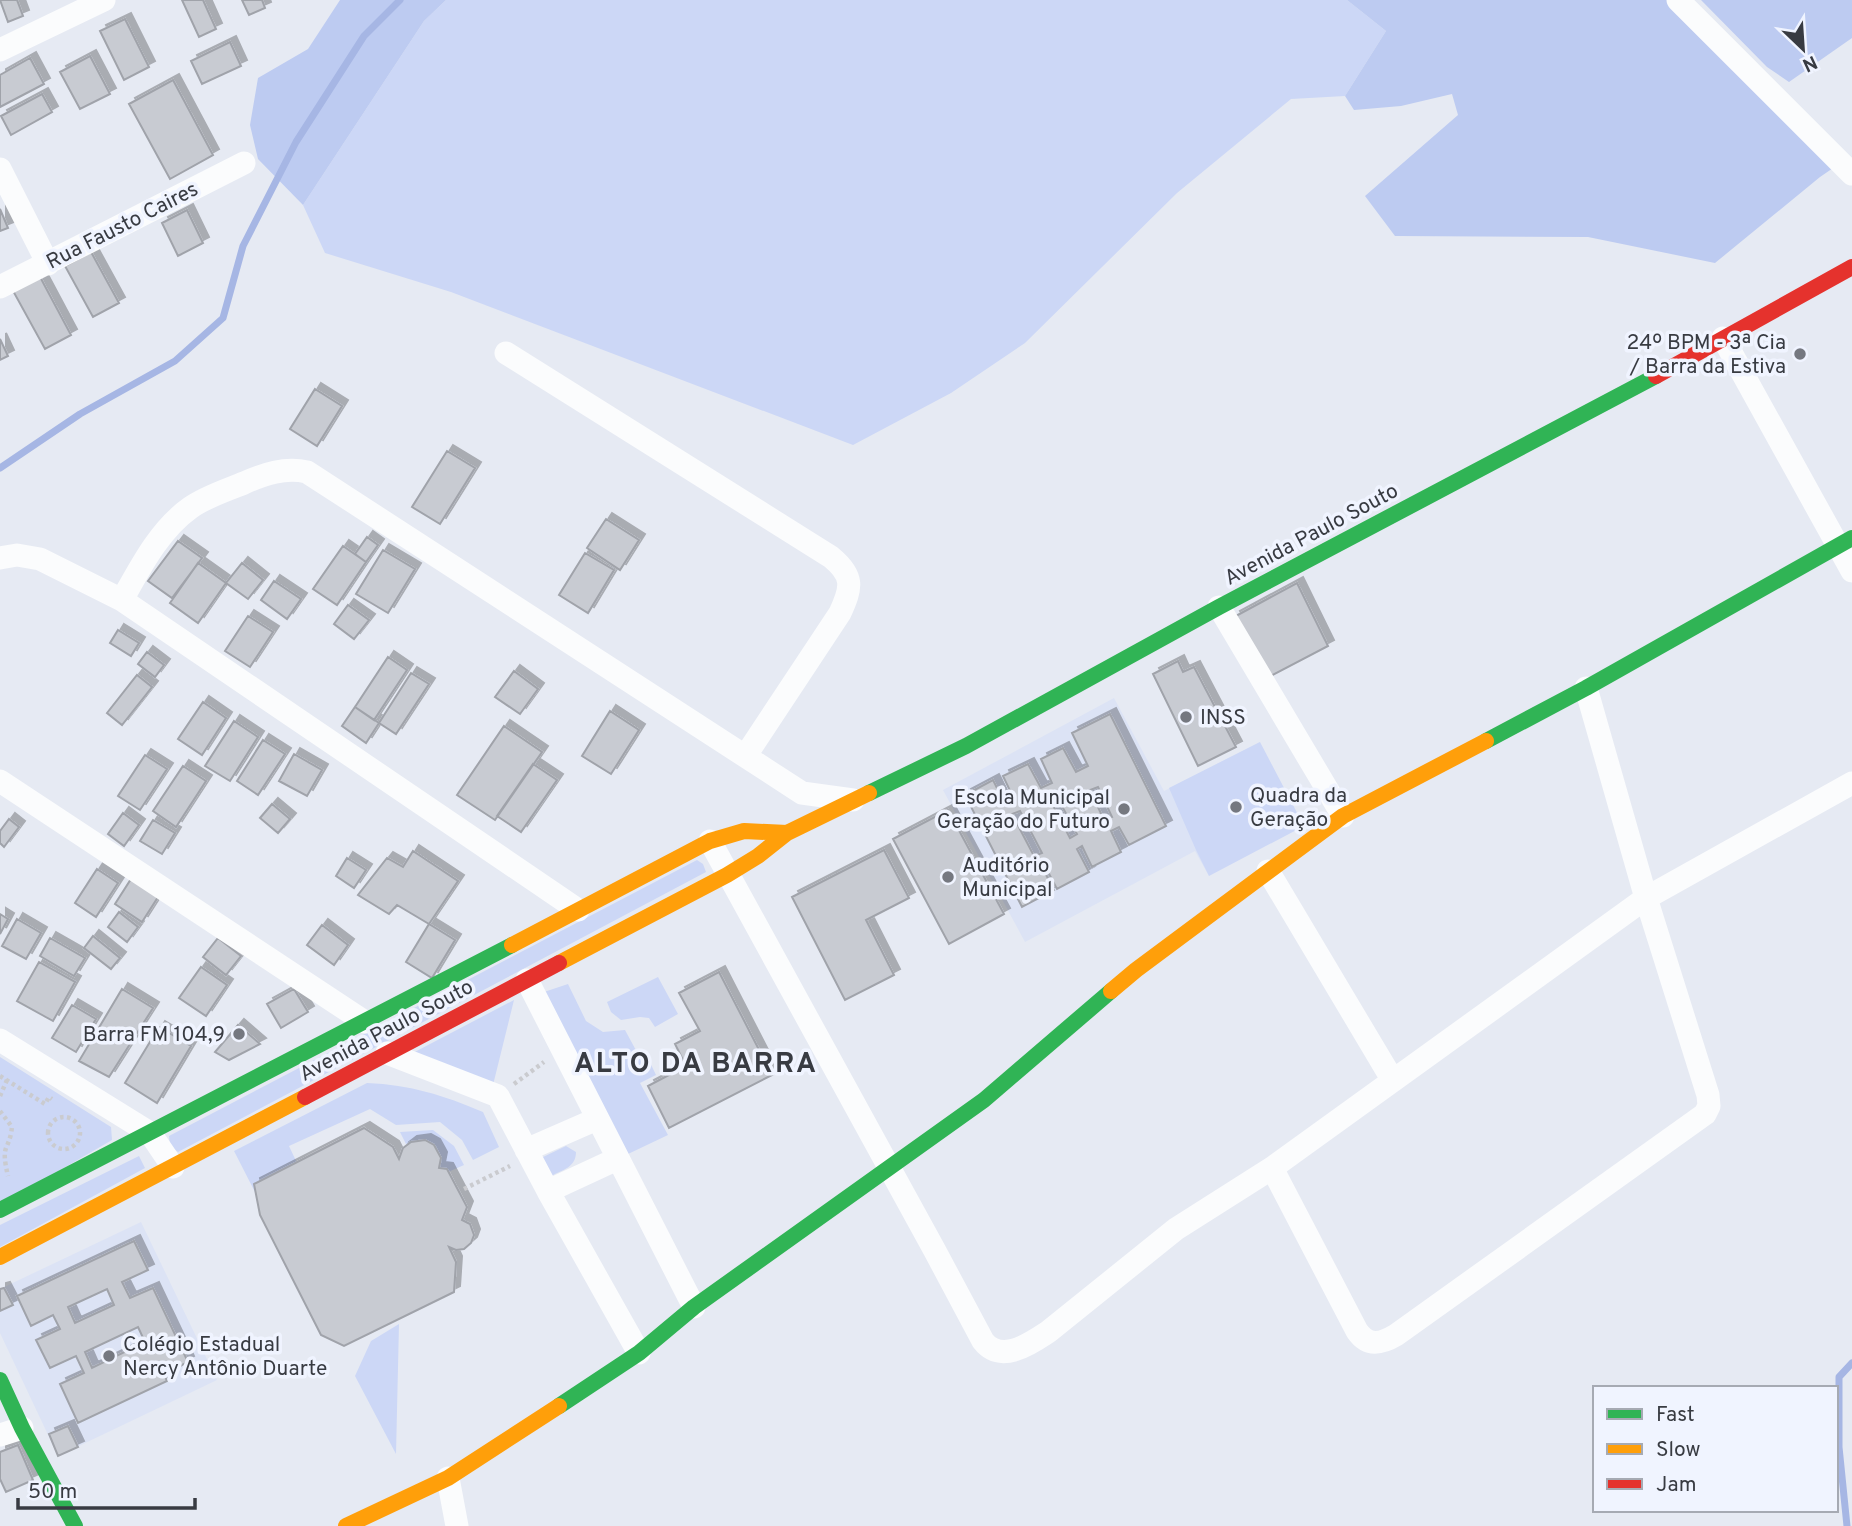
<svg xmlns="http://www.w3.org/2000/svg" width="1852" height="1526" font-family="Overpass,sans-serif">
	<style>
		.built { fill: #dce3f5 }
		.green { fill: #ccd7f6 }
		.forest { fill: #bdcbf1 }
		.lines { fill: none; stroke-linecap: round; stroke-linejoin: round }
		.stream { stroke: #a6b6e4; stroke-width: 7 }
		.building { fill: #c8cbd2; stroke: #a0a3aa; stroke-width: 2; fill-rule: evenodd; filter: url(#shadow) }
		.path { stroke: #cacbcf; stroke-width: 4.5; stroke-dasharray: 3.5 3.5; stroke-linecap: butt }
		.street { stroke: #fbfcfd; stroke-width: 23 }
		.fast { stroke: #30b455; stroke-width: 16 }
		.slow { stroke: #ff9f0a; stroke-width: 16 }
		.jam { stroke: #e5322d; stroke-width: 16 }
		.poi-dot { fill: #757880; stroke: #f0f4ff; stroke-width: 2.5 }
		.labels { text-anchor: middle; stroke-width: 7; stroke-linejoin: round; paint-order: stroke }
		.street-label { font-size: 21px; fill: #383b42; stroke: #f0f4ff }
		.poi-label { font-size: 21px; fill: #383b42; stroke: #f0f4ff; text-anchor: start }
		.district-label { font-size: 28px; font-weight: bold; letter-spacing: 2px; fill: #383b42; stroke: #f0f4ff }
	</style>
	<defs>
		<filter id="shadow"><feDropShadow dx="6" dy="-6" stdDeviation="0" flood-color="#0004"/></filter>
	</defs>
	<rect width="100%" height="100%" fill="#e6eaf3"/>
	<path class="built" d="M1114 698 1164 791 1260 742 1209 876 1195 851 1025 942 943 790Z
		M141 1222 217 1380 58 1456 0 1333V1289Z"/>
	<path class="green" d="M446 0H1347L1386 31 1345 96 1291 99 1177 193 1025 343 951 393 853 445 451 292 325 253 303 205 424 21Z
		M1260 742 1304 826 1209 876 1196 850 1169 788Z
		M697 860 703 864 706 872 178 1152 170 1146 169 1136Z
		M658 977 678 1014 655 1027 649 1018 640 1017 621 1020 611 1012 607 1002Z
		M568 984 586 1021 603 1032 625 1030 638 1054 645 1052 656 1075 640 1083 668 1135 628 1154 544 992Z
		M514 1000 493 1085 409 1055Z
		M0 1057 111 1127 112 1140 0 1205Z
		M367 1083C411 1085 443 1095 483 1112L499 1147 473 1160 462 1140 440 1122 396 1125 370 1109 289 1146 297 1163 254 1184 256 1194 234 1151Z
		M433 1130 454 1146 464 1165 448 1172 439 1168 441 1158 434 1145 420 1140 406 1144 400 1132Z
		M566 1146 576 1152C576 1167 563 1170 551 1176L541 1158Z
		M139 1156 145 1168 0 1247V1225Z
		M399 1324 396 1454 355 1376 371 1341Z"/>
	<path class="forest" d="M340 0H446L424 21 303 205 258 159 250 125 258 78 308 49Z
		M1347 0H1671L1839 164 1820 177 1715 263 1588 237 1395 236 1365 196 1458 115 1452 94 1401 106 1354 110 1345 96 1386 31Z
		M1701 0H1852V38L1789 82 1767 67Z"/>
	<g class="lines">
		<path class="stream" d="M0 468 80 414 175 361 223 318 243 246 296 142 364 36 400 0
			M1847 1526 1839 1447V1377L1852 1363"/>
	</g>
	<path class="building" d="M0 0H17L23 16 8 22Z
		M182 0H203L216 29 199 37Z
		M242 0H262L265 8 249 15Z
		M125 19 149 67 124 80 100 31Z
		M230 42 241 66 202 84 191 61Z
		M90 56 110 94 80 109 60 72Z
		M30 58 44 84 0 107V75Z
		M173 80 213 155 170 179 129 104Z
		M42 94 52 112 11 135 1 116Z
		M0 209 8 228 0 231Z
		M187 210 203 243 178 256 162 223Z
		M91 252 119 303 93 317 65 266Z
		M39 275 71 335 45 349 12 289Z
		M0 339 8 356 0 360Z
		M315 389 342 406 317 446 290 429Z
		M447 451 475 468 440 524 412 507Z
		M606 519 639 540 620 570 587 548Z
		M367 537 378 545 366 562 355 554Z
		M178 541 202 558 172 598 148 581Z
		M343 546 366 562 337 605 313 589Z
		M383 550 415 569 388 613 356 594Z
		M585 553 614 570 588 613 559 595Z
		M198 563 226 583 198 623 170 603Z
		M242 563 263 580 248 599 226 583Z
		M274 581 301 599 287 619 261 600Z
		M1297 583 1328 646 1267 678 1234 617Z
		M348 605 369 620 354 639 334 624Z
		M248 616 273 632 250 667 225 651Z
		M118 630 139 643 131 656 110 643Z
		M147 652 164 665 155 677 138 664Z
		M388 657 407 670 374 720 355 707Z
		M1178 661 1183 672 1194 667 1236 747 1198 766 1153 674Z
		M514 671 538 689 520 714 495 697Z
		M411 673 429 684 396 734 379 723Z
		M137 675 152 687 122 725 107 713Z
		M203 702 226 718 202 755 178 739Z
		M355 707 379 723 366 743 342 726Z
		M610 711 639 730 611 774 582 756Z
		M1110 714 1166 826 1129 845 1119 827 1111 831 1121 852 1092 867 1082 846 1077 849 1089 872 1057 889 1046 868 1043 869 1054 890 1022 907 965 795 993 780 1005 804 1014 799 1003 776 1028 764 1041 788 1052 783 1041 759 1063 748 1076 772 1088 766 1072 733ZM1098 787 1112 817 1104 820 1090 790ZM1055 793 1077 834 1070 838 1048 796ZM1020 811 1042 853 1034 856 1012 814Z
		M234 721 258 737 230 781 205 766Z
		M504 726 542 752 495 820 457 795Z
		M263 740 285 754 258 795 237 781Z
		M294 754 322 770 307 796 279 781Z
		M145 755 167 769 140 810 118 796Z
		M533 764 557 780 521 832 497 816Z
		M183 766 206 781 176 827 153 811Z
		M272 804 290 819 278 833 260 818Z
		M948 810 1004 914 949 944 893 839Z
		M123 813 139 825 124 846 108 834Z
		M9 819 19 827 4 847 0 843V831Z
		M153 820 175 833 162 854 140 841Z
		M884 850 909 898 866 920 894 975 845 1000 792 897Z
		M413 851 458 881 429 924 397 905 389 914 358 895 387 858 403 867Z
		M347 858 366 870 354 888 336 876Z
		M97 869 118 883 96 917 75 903Z
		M131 879 158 897 142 922 115 904Z
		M119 912 138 927 127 942 108 927Z
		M0 914 8 919 0 934Z
		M17 919 41 933 26 959 2 946Z
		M429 924 455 940 432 978 406 962Z
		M322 925 348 945 334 965 307 945Z
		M93 936 120 958 111 969 84 948Z
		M50 938 85 958 74 976 40 956Z
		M218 938 241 956 226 975 203 957Z
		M39 962 75 982 53 1021 17 1001Z
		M201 967 227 985 206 1016 179 998Z
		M719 972 772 1075 669 1128 648 1086 686 1066 675 1044 700 1031 679 993Z
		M122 989 153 1008 109 1077 79 1061Z
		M294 989 308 1012 281 1028 267 1004Z
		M72 1005 96 1019 76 1052 52 1038Z
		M238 1025 260 1044 229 1060 215 1052Z
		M159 1027 191 1046 157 1103 125 1083Z
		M364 1128 393 1147 399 1159 403 1148 411 1142 425 1140 434 1145 441 1158 439 1168 447 1169 467 1207 462 1220 470 1224 474 1235 471 1243 464 1249 456 1250 449 1247 456 1262 454 1292 344 1346 321 1335 260 1215 254 1184Z
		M134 1241 148 1270 122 1282 130 1298 153 1288 188 1362 164 1374 167 1381 78 1423 60 1384 84 1373 76 1356 50 1368 36 1340 60 1329 53 1315 31 1326 17 1296ZM107 1289 114 1305 75 1323 68 1307ZM138 1327 145 1342 92 1368 85 1352Z
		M4 1288 13 1305 0 1311V1289Z
		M68 1426 78 1447 58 1456 49 1434Z
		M18 1445 33 1480 6 1492 0 1479V1452Z"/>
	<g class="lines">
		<path class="path" d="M0 1076 45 1104 49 1097 52 1099
			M514 1084 544 1062
			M0 1096 7 1080
			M0 1111 12 1127C9 1153 0 1142 8 1176
			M48 1133a16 16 0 1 1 32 0a16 16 0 1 1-32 0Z
			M464 1189 510 1166"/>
		<path class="street" d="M1678 0 1852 174
			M0 50 104 0
			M0 169 48 264
			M0 287 244 163
			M1723 338 1852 571
			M506 353 831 557C854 576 852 587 840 613L746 755
			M0 558 17 555 40 559 122 600 578 910
			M122 600C140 568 159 530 190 508 205 497 227 490 244 483 264 474 285 467 307 472L802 793 853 800
			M1219 607 1343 816
			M0 781 365 1022
			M710 841 935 1251 983 1341C1001 1364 1030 1344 1048 1332L1176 1229 1272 1168 1646 898 1852 783
			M1268 871 1392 1079
			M527 980 694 1307
			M0 1040 150 1133 173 1167
			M387 1053 498 1096 548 1191 639 1353
			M526 1150 597 1119
			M1272 1168 1357 1331C1368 1347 1381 1344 1396 1335L1705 1114 1709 1106 1708 1095 1646 898 1586 688
			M548 1191 617 1159
			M0 1435 22 1428
			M448 1478 457 1526"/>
		<path class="fast" d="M1486 741 1586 688 1852 538
			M869 793 966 746 1219 607 1656 376
			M0 1210 512 945
			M0 1380 22 1428 75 1526
			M559 1406 639 1353 694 1307 984 1100 1111 991"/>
		<path class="slow" d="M512 945 710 841 744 831 787 833
			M559 963 727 875 758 856 787 833 869 793
			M1111 991 1136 970 1343 816 1486 741
			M0 1257 305 1097
			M346 1526 448 1478 559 1406"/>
		<path class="jam" d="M1656 376 1852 267
			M305 1097 559 963"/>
	</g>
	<g class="poi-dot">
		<circle cx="1800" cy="354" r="7"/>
		<circle cx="1186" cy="717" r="7"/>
		<circle cx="1236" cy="807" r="7"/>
		<circle cx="1124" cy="809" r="7"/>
		<circle cx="948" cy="877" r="7"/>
		<circle cx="239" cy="1034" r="7"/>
		<circle cx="109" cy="1356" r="7"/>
	</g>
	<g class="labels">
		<g class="street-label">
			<text transform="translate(122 225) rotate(-27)" y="7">Rua Fausto Caires</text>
			<text transform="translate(1311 534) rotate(-28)" y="7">Avenida Paulo Souto</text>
			<text transform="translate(386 1030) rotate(-28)" y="7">Avenida Paulo Souto</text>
		</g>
		<g class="poi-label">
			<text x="1786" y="349" text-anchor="end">24º BPM - 3ª Cia<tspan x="1786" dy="24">/ Barra da Estiva</tspan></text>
			<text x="1200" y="724">INSS</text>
			<text x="1250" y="802">Quadra da<tspan x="1250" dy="24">Geração</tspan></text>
			<text x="1110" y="804" text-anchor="end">Escola Municipal<tspan x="1110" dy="24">Geração do Futuro</tspan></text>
			<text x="962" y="872">Auditório<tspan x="962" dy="24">Municipal</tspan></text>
			<text x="225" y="1041" text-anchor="end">Barra FM 104,9</text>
			<text x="123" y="1351">Colégio Estadual<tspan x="123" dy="24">Nercy Antônio Duarte</tspan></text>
		</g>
		<g class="district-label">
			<text x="696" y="1072">ALTO DA BARRA</text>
		</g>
	</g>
	<rect x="1593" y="1386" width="245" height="126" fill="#f0f4ff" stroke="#a6aab3" stroke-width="2"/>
	<rect x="1607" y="1409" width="35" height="10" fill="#30b455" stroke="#a6aab3" stroke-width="2"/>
	<text x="1656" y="1421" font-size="21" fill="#383b42">Fast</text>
	<rect x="1607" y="1444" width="35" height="10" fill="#ff9f0a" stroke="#a6aab3" stroke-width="2"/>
	<text x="1656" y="1456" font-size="21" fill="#383b42">Slow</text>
	<rect x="1607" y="1479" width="35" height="10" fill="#e5322d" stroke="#a6aab3" stroke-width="2"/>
	<text x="1656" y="1491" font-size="21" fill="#383b42">Jam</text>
	<g transform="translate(1803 49) rotate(155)" stroke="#f0f4ff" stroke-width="5" paint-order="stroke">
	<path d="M0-5L12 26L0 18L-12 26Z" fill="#383b42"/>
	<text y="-10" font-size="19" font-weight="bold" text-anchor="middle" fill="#383b42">N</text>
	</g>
	<path d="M18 1498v10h177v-10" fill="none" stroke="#383b42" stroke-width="3.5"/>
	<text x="28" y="1498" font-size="21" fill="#383b42" stroke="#f0f4ff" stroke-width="5" paint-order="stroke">50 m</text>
</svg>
